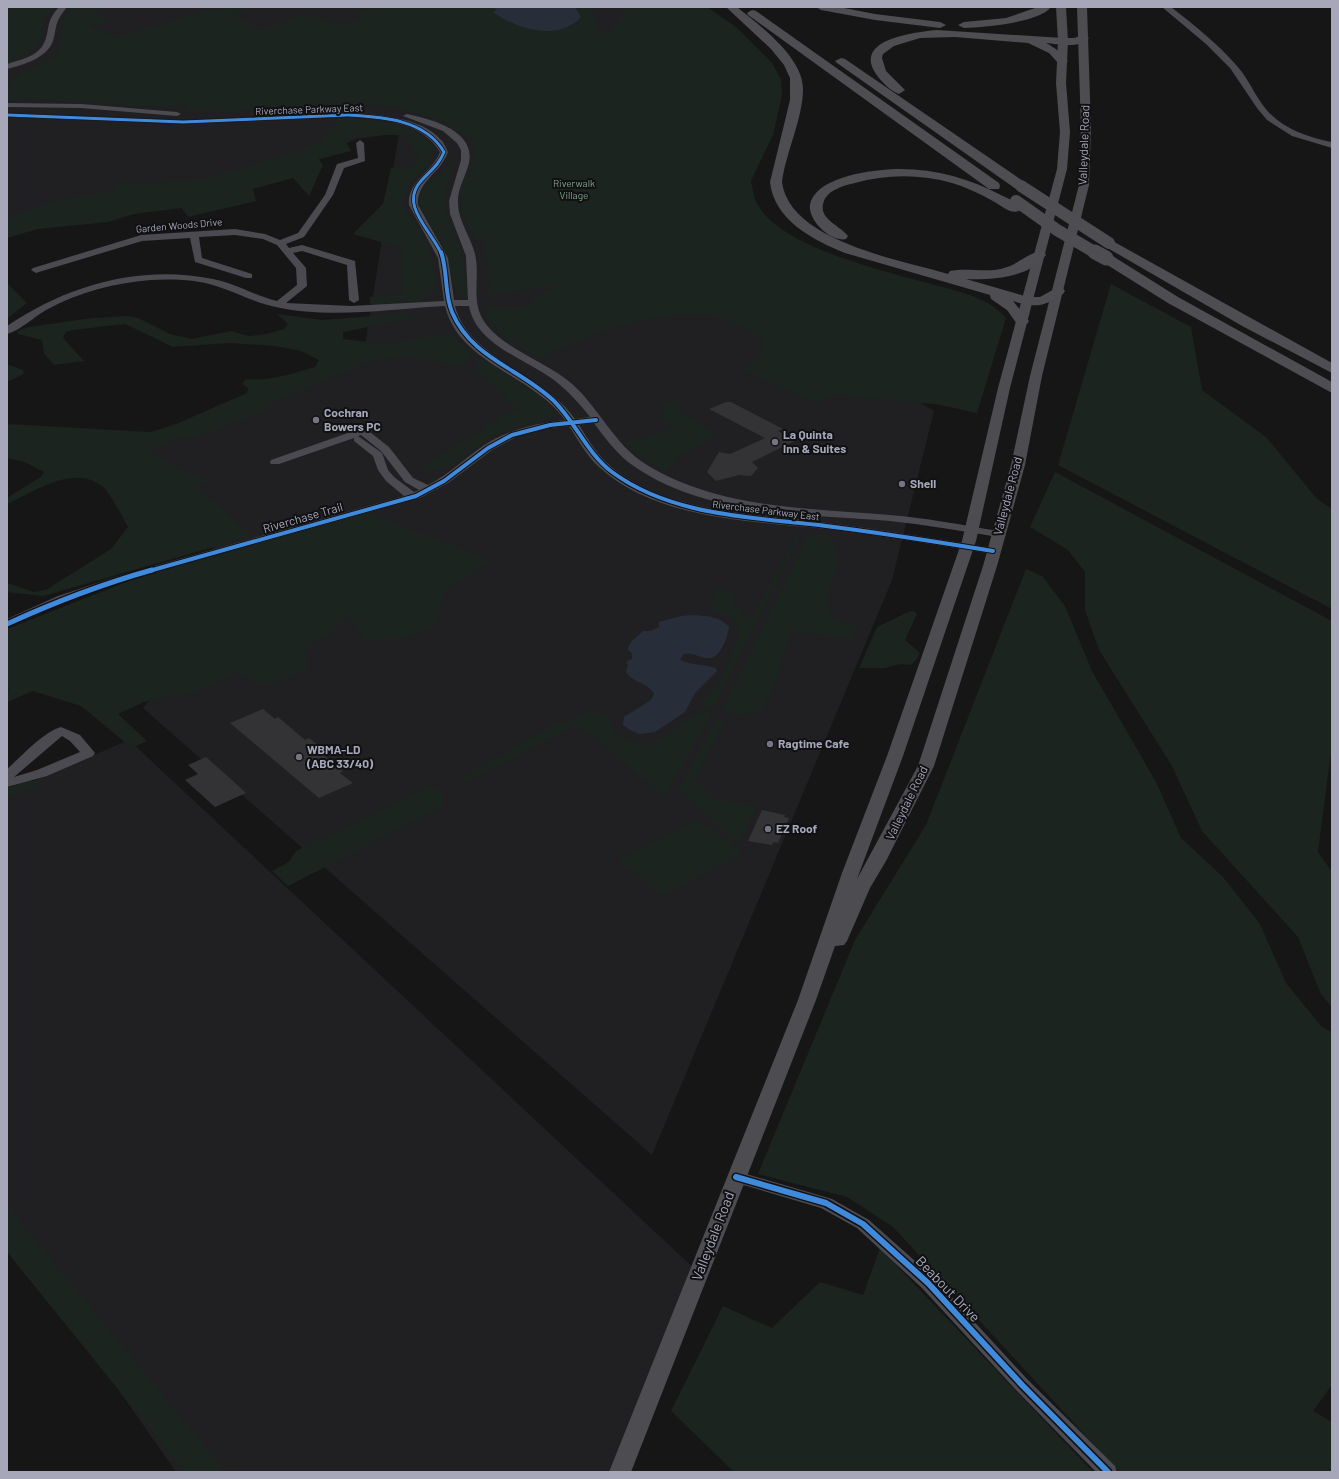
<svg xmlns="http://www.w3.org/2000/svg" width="1339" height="1479" font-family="Barlow,sans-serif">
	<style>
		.built { fill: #202023 }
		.green { fill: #1c241f }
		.water { fill: #282e39 }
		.building { fill: #333235 }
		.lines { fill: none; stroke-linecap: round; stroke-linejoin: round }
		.minor { fill: #4a4a50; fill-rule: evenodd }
		.major { fill: #4d4d51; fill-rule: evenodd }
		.highway { fill: #4d4d52; fill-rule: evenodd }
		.highway-bridge-far1 { stroke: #4d4d52; stroke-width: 12 }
		.highway-bridge { stroke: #4d4d52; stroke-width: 15 }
		.cycleway-far3-casing { stroke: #111013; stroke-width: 4.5 }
		.cycleway-far2-casing { stroke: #111013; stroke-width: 6 }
		.cycleway-far1-casing { stroke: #111013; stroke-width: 8 }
		.cycleway-casing { stroke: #111013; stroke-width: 9 }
		.cycleway-far3 { stroke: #408adc; stroke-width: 3 }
		.cycleway-far2 { stroke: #408adc; stroke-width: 4 }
		.cycleway-far1 { stroke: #408adc; stroke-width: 5 }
		.cycleway { stroke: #408adc; stroke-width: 6 }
		.poi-dot { fill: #747580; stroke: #111013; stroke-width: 1.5 }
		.labels { text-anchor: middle; stroke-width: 4; stroke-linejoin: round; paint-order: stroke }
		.far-street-label { font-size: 10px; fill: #a6a8b9; stroke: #111013 }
		.far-park-label { font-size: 10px; fill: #7ca588; stroke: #111013 }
		.street-label { font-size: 12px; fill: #a6a8b9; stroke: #111013 }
		.poi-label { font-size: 12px; font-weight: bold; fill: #a6a8b9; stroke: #111013; text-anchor: start }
		.near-street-label { font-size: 14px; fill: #a6a8b9; stroke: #111013 }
	</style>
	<rect width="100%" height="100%" fill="#161617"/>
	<path class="built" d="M7 7H632L707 273 934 411 892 580 652 1155 143 708 243 589 142 452 363 358 399 133 356 139 222 200 110 205 7 235Z
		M129 740 699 1273 625 1472H176L7 1230V792Z"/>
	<path class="green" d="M7 7H55L43 20 41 41 26 54 7 63Z
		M71 7H109L93 12 110 20 90 26 116 37 209 10 258 7 232 14 261 30 307 13 337 25 365 18 354 14 380 7H591L602 35 610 31 625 14 621 7H707L736 27 772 63 781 79 782 95 773 135 751 181C753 189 754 201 759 207 787 250 892 273 939 286 964 293 989 298 1006 318L977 413 935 404 836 395 816 403 743 370 761 356 762 338C750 332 737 323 724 319 665 302 591 336 537 358 518 345 491 333 484 310L493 307 513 308 535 303 529 299 557 286 490 295 484 237 477 241 462 215 460 189 475 159 473 140C457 132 441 120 424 115 365 94 291 109 230 111 216 112 201 111 187 111L188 106 133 107 114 104 7 98V87L21 74 58 54 64 17Z
		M338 119C373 119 406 120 433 145 433 169 421 167 410 184 406 190 404 198 401 204L428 244 435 281 434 292 421 300 370 304V297L403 294 401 248 353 234 383 204 391 168 412 166 418 156 404 135H364L345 140 351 151 319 159 323 165 309 196 293 178 253 189 256 201 188 217 182 208 134 214 108 222 38 229 7 238V217L56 200 119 190 110 183H147L202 179 235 170 302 150 322 140Z
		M452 163 453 168 444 194 448 218 461 248 467 286 466 295 461 297 456 294 446 252 418 202 423 188Z
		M7 283 27 303 7 319Z
		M1111 284 1191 327 1202 390 1266 437 1317 499 1332 509V609L1058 465Z
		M410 313 414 318 343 332V339L385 344 452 333 473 356 457 367 433 361 401 356 366 363 271 403 269 409 203 435 176 439 149 451 174 466 210 480 196 486 252 536 43 596 7 592V583L34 592 46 590 111 549 128 527C123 518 109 491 102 486 73 464 34 492 7 504V498L42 476 44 472 25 462 7 458V424L151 432 176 424 247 393 248 388 242 384 246 379C270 382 293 373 315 367L319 360 301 351 275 346 230 343 173 347 125 324 73 330 66 332 63 338 84 361 54 365 44 353 42 340 18 334 17 331 29 327 92 318 126 316 138 318 170 334 192 339 231 331 249 336 266 334 284 329 288 324 277 314 322 320Z
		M479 359 484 360 543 397 557 417C535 422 512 426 492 437 468 449 454 474 425 471L423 466 459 443 485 429 486 424H496L499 417 518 410 506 402 508 397C498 387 479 381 475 366Z
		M7 364 23 370 24 374 7 382Z
		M677 400 681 412 718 434 680 456 666 472 636 455 622 442 655 435 675 427 659 418 664 416 660 405Z
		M1055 472 1332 621V744L1318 852 1332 872V1008L1320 992 1298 937 1202 831 1172 766 1099 650 1085 610V572L1068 550 1030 527Z
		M368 513 493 561 467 575 442 595C441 602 441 613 438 619 426 640 383 641 363 640L350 617 305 651 308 669 272 684H259L238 672 199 691 144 702 118 714 147 741 132 748 81 706 33 691 7 702V691L9 690 7 687V629L144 575Z
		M824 534 832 538 838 564 826 600 833 619 860 626 851 639 790 631 777 679 763 709 744 716 722 711 808 535Z
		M795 538H799L713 708 703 707 706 694 722 680 738 638V622L726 615 711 610 716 587 733 592 731 600 745 616 753 617Z
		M1026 569 1042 576 1065 606 1092 671 1156 782 1181 838 1223 877 1260 924 1286 983 1321 1026 1332 1032V1385L1313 1411 1332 1422V1472H1119L893 1227 847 1197 758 1174 855 940 926 825Z
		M914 611 917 614 905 640 920 653 917 659 911 665 900 664 885 668H859L877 627 908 612Z
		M584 713H599L609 716 611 729 616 735 641 745 656 742 680 724 699 713 712 714 664 797 589 733 574 726 466 783 460 779 559 722H571Z
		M716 719 725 721 694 779 713 798 757 806 738 844 679 791Z
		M29 781H42L43 783 7 798V788Z
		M427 787 438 788 443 795 444 806 288 886 272 871 289 862 296 851Z
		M697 819 743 852 663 896 617 860Z
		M7 1205 226 1472H185L7 1252Z
		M880 1248 1093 1472H734L671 1411 723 1306 772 1328 820 1282 863 1295Z"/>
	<path class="water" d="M492 7H575L581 17C559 42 516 29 493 12L497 10Z
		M695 615C707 616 721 617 729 627 728 636 722 652 714 657 702 662 696 651 684 654L680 659C684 664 707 665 716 668L717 671 695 693 685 712 655 732 639 734 632 731 623 725 624 717 651 700 654 694C649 683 633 683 626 672L628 665 626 662 632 659V653L628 650C629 640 637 638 643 631H651L659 627V622L681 616Z"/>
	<path class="building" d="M726 402H731L783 429 778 431 795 441 752 462 758 468 751 476 739 475 716 481 707 472 719 452 730 454 765 438 709 409Z
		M263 709 275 719 278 717 305 740 309 738 319 746 315 748 343 771 340 773 353 783 319 798 230 723Z
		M206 757 233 781 246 793 215 807 185 780 198 774 188 765Z
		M762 810 785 815 784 817 789 818 778 843 774 842 772 845 748 841Z"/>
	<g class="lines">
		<path class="minor" d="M59 7H67C54 24 58 22 53 41 47 58 23 65 7 69V64C19 60 36 57 43 45 51 31 44 23 59 7Z
			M1162 7H1171C1194 25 1217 43 1237 66 1247 77 1253 91 1262 104 1278 127 1305 137 1332 142V148L1292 136 1267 120 1257 108 1230 68 1206 44Z
			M7 103 81 104 177 112 181 114 177 116 81 108 7 107Z
			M7 113 183 120 347 113C374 114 421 117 440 139 444 142 446 148 448 152 441 173 416 182 418 205L448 258 454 300H468L466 256 450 214 449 201 461 160V150L457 143 443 131 403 116 407 114C430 119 476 130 469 163 466 176 457 189 458 203 458 221 471 237 475 254 480 274 472 297 481 316 495 346 546 361 571 383 599 407 614 445 647 465 720 509 808 508 890 515 927 518 962 525 998 531L1004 534 998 537C962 531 926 525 890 521 805 514 700 516 628 462 615 451 604 437 594 423L579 425C587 438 595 451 606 462 660 513 758 514 828 523 883 530 938 539 993 548L999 551 993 554C937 545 882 536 826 529 752 521 657 520 599 467 587 456 578 440 569 426L550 428 516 437 492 450 448 483 420 498 123 581 66 602 7 628V619L58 596 115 577 404 496 386 481 378 470 373 456 354 441V438L279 464H271L270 462 271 460 362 428 366 429 389 447 413 478 428 485C448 475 464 459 483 446 507 430 537 423 565 420 533 375 459 364 445 306 391 309 329 319 276 307 255 303 236 292 216 286 195 279 171 279 150 280 115 283 79 292 48 309 36 315 20 331 7 334V326C67 285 141 264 213 279 235 283 255 296 277 301L297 285 296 268 277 245 263 239 235 235 199 237 202 258 252 274V278H246L195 262 190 238 142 241 39 272 36 273 31 270 33 268 141 235 235 229 265 234 280 240 298 233 325 195 337 164 358 158 356 143 360 140 364 143 365 161 344 168 333 195 304 237 286 244 289 248 302 245 355 261 359 300 354 303 349 300 347 265 302 251 293 253 306 268 307 286 286 303 351 306 444 301 438 258 409 205C407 181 432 173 440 152 422 121 379 119 347 117L183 124 7 117ZM455 306H469C476 345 526 359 554 380 568 391 579 403 590 417L575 419C544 374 468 358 455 306ZM361 435 381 451 405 482 419 490 414 492 394 477 388 470 382 453 358 436Z
			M61 727 80 735 95 753 93 756 47 776 7 787V769C21 757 43 732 61 727ZM62 736 70 741 80 752 37 770 14 777Z
			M736 1171 832 1199 869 1220 934 1278 1028 1380 1115 1466 1117 1472H1096L1016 1390 922 1288 857 1228 821 1208 730 1181 728 1177 730 1173Z"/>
		<path class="major" d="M1056 7H1066L1068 41 1066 83 1070 132 1067 169 1010 388 976 541 903 756 857 879 918 766 983 566 1011 465 1030 376 1079 185 1081 128 1077 7H1087L1091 128 1089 185 1042 376 1025 465 997 566 934 766 886 861 870 888 847 941 844 945 835 946 816 1000 631 1472H609L798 1000 842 873 887 756 962 541 998 388 1057 169 1060 132 1056 83 1058 41Z"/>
		<path class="highway" d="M726 7H737C760 26 803 57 803 89 803 118 786 152 782 182 789 241 901 260 948 274L950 271C968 267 988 274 1007 267 1018 264 1033 249 1044 252L1046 255C1030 278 991 280 966 279L1028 297H1040L1058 287 1063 288 1065 291 1063 294C1044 307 1035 308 1013 301L1029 321 1027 324H1017L1007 310 991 299 990 295 845 253C813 240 774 220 770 182L790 100V78L784 65 771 49Z
			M816 7H839L875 14 940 22 946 25 940 28 875 20 821 10Z
			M1038 7H1051C1039 23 984 27 964 28L958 25 964 22 1006 18Z
			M752 10 756 11 999 183 1000 186 999 189H989L748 15 747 13Z
			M937 30 1063 38H1074L1083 35 1089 38C1080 49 1058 44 1046 43 1055 48 1061 52 1068 61L1062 64 1058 63 1049 53 1028 43 955 37 920 38 894 46 883 54 882 58 886 71 905 90 899 94C890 91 881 81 876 74 852 39 916 32 937 30Z
			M841 58 845 59 1026 183 1027 186 1026 189H1016L837 63 835 61Z
			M895 169C933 168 969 178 1003 196 1009 199 1017 202 1021 208L1019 211C1015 212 1013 212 1010 211 1003 208 997 203 991 200 979 193 965 187 952 183 921 174 886 174 855 183 845 185 828 190 824 201 817 219 840 225 848 236L846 239C830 243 804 217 811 201 821 176 872 170 895 169Z
			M1109 239 1332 363V373L1244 327 1104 246 1102 243 1104 240Z
			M1106 254 1111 255 1178 297 1332 382V393L1168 303 1101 261 1099 258 1101 255Z"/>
		<path class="highway-bridge-far1" d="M1021 186 1109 243
			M1016 201 1057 230 1096 253"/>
		<path class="highway-bridge" d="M1095 252 1106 258"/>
		<g class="cycleway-far3-casing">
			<path id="cycleway-far3" d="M7 115 183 122 347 115C382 117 425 119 444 152 439 165 430 171 421 181 399 205 431 230 441 253"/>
		</g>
		<g class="cycleway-far2-casing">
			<path id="cycleway-far2" d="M441 252C448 271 444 293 452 312 471 358 521 369 554 401 576 423 587 453 612 472 673 517 755 517 826 526 882 533 938 542 993 551
				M149 571 416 496 444 481 488 448 512 435 550 425 596 420"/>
		</g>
		<g class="cycleway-far1-casing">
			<path id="cycleway-far1" d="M7 624C55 602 102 584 152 570"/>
		</g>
		<g class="cycleway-casing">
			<path id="cycleway" d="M736 1177 826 1203 863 1224 928 1283 1022 1385 1108 1472"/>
		</g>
		<use href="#cycleway-far3" class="cycleway-far3"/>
		<use href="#cycleway-far2" class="cycleway-far2"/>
		<use href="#cycleway-far1" class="cycleway-far1"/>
		<use href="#cycleway" class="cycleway"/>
	</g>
	<g class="poi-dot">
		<circle cx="316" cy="420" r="4"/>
		<circle cx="775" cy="442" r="4"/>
		<circle cx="902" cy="484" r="4"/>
		<circle cx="770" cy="744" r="4"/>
		<circle cx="299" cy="757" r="4"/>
		<circle cx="768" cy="829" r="4"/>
	</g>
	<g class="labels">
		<g class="far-street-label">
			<text transform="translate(309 109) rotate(-2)" y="4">Riverchase Parkway East</text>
			<text transform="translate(179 225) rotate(-5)" y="4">Garden Woods Drive</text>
			<text transform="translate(766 510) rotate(7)" y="4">Riverchase Parkway East</text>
		</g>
		<g class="far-park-label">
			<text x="574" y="187">Riverwalk<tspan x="574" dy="12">Village</tspan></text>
		</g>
		<g class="street-label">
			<text transform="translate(1084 145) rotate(-88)" y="4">Valleydale Road</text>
			<text transform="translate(1008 496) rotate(-75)" y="4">Valleydale Road</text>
			<text transform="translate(303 518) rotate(-16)" y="4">Riverchase Trail</text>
			<text transform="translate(907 803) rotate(-64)" y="4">Valleydale Road</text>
		</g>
		<g class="poi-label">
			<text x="324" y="417">Cochran<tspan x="324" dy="14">Bowers PC</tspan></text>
			<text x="783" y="439">La Quinta<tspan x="783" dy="14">Inn &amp; Suites</tspan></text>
			<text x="910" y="488">Shell</text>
			<text x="778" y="748">Ragtime Cafe</text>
			<text x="307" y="754">WBMA-LD<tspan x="307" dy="14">(ABC 33/40)</tspan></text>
			<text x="776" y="833">EZ Roof</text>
		</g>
		<g class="near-street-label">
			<text transform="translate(713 1236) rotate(-69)" y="5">Valleydale Road</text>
			<text transform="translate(948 1289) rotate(46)" y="5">Beabout Drive</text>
		</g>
	</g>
	<rect width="1339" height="1479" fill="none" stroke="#a6a8b9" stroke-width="16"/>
</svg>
